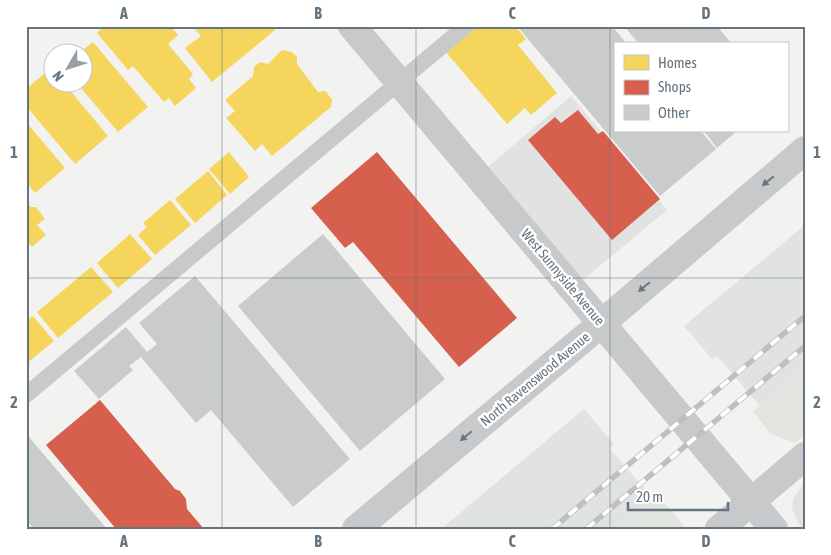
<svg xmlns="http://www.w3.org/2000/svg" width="831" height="555" font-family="'Asap Condensed',sans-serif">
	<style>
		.built { fill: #e1e2e2 }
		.green { fill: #e2e5df }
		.homes { fill: #f6d55c }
		.shops { fill: #d6604d }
		.building { fill: #cacbcb }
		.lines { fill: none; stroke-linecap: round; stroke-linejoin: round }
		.service { stroke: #c8c9ca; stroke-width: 16 }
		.minor { stroke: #c8c9ca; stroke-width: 28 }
		.rail-casing { stroke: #bdbfc0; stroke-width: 5.5 }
		.rail { stroke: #fff; stroke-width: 4; stroke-dasharray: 11; stroke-linecap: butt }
		.oneway { fill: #6a7882 }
		.grid { fill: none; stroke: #65747e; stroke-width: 1; stroke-opacity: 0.55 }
		.labels { text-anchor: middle; stroke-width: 5; stroke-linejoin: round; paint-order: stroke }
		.street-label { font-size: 14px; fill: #65747e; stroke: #fff }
		.neatline { fill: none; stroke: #65747e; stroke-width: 2 }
		.grid-label { font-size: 16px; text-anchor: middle; font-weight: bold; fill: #65747e }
	</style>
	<rect width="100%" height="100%" fill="#f2f2f1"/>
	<path class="built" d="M571 96 667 210 577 285 483 171Z
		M805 225V366L760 406 717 356 712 359 684 326Z
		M584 409 614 444 609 448 652 497 615 529H441Z
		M805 481V529H803L799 524 792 509 793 499Z"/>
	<path class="green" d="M805 366V434L795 443 771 434 753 412Z
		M657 494 687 529H614L652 497Z"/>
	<path class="homes" d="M104 26H176L173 29 178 35 168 44 193 74 189 79 196 88 175 106 169 98 164 102 133 66 128 70 97 33Z
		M192 26H272L275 30 212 82 185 48 201 36Z
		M475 26H507L510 29 515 26 526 39 518 45 557 93 531 115 525 108 507 124 446 52Z
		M93 42 148 107 118 132 76 82H82V52H80Z
		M282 50 292 52 297 57V64L318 92 325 91 332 99 331 107 272 156 262 144 255 151 226 118 235 111 225 100 253 76 254 67 260 62 268 64Z
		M51 68 52 70V82H63L108 136 75 164 26 106V89Z
		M26 122 65 168 35 193 26 182Z
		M229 152 249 177 230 194 209 169Z
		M208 171 227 195 195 223 175 199Z
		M170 200 191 225 155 255 138 235 147 227 143 223Z
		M26 202 31 207H36L45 219 37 225 46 235 32 247 26 239Z
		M130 234 152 259 118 288 97 263Z
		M91 267 113 292 58 338 37 312Z
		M33 316 54 341 26 364V321Z"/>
	<path class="shops" d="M578 110 598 134 603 131 660 199 612 240 528 140 555 117 561 123Z
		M377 152 517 318 459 367 353 242 345 248 311 208Z
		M100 400 175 489 180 491 186 499 187 509 204 529H116L46 445Z"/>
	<path class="building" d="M517 26H612L627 44H615V131H701L716 149 660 196Z
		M624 26H717L732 44H639Z
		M704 131H737L717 148Z
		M323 234 445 379 360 451 238 306Z
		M195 276 350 459 293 507 211 410 196 423 141 357 129 366 133 370 99 399 74 371 126 327 147 352 157 344 139 323Z
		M29 437 107 529H34L26 520V439Z"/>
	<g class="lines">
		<path class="service" d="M26 395 466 26"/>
		<path class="minor" d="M352 26 774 529
			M356 529 602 323 805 150
			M719 529 805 456"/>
		<g class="rail-casing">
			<path id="rail" d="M552 529 805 316
				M586 529 805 346"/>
		</g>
		<use href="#rail" class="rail"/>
	</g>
	<defs><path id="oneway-solid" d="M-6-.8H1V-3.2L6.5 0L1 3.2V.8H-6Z" transform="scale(1.25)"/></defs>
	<g class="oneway">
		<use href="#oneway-solid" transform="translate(768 181) rotate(140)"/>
		<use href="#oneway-solid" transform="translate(644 287) rotate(140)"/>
		<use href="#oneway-solid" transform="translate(466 436) rotate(140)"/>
	</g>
	<path class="grid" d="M222 26V529M416 26V529M610 26V529M26 278H805"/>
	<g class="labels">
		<g class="street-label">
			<text transform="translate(563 277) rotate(50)" y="5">West Sunnyside Avenue</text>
			<text transform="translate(535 379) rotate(-40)" y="5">North Ravenswood Avenue</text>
		</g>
	</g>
	<rect width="831" height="555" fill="none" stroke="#ffffff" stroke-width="55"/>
	<rect x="614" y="42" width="175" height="90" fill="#ffffff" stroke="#c1c7cb"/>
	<rect x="624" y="55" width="25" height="15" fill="#f6d55c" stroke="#c1c7cb"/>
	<text x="658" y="68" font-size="15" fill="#65747e">Homes</text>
	<rect x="624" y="80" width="25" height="15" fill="#d6604d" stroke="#c1c7cb"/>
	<text x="658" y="92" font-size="15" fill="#65747e">Shops</text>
	<rect x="624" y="105" width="25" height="15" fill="#cacbcb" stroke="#c1c7cb"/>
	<text x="658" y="118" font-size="15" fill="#65747e">Other</text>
	<g transform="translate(68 68) rotate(231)"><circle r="24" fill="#ffffff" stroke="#c1c7cb"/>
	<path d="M0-4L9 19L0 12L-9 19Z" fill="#96a0a6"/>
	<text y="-8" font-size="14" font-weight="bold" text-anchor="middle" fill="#65747e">N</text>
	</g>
	<path d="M628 502v8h100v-8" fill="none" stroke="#65747e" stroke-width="2.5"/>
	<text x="636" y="502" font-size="15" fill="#65747e" stroke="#ffffff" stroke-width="4" paint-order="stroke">20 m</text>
	<rect x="28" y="28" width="776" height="500" class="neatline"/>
	<g class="grid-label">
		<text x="124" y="19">A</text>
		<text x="318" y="19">B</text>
		<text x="512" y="19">C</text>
		<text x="706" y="19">D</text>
		<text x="14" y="158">1</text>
		<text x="817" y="158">1</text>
		<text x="14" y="408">2</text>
		<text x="817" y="408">2</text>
		<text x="124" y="547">A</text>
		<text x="318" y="547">B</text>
		<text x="512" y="547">C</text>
		<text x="706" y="547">D</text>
	</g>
</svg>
